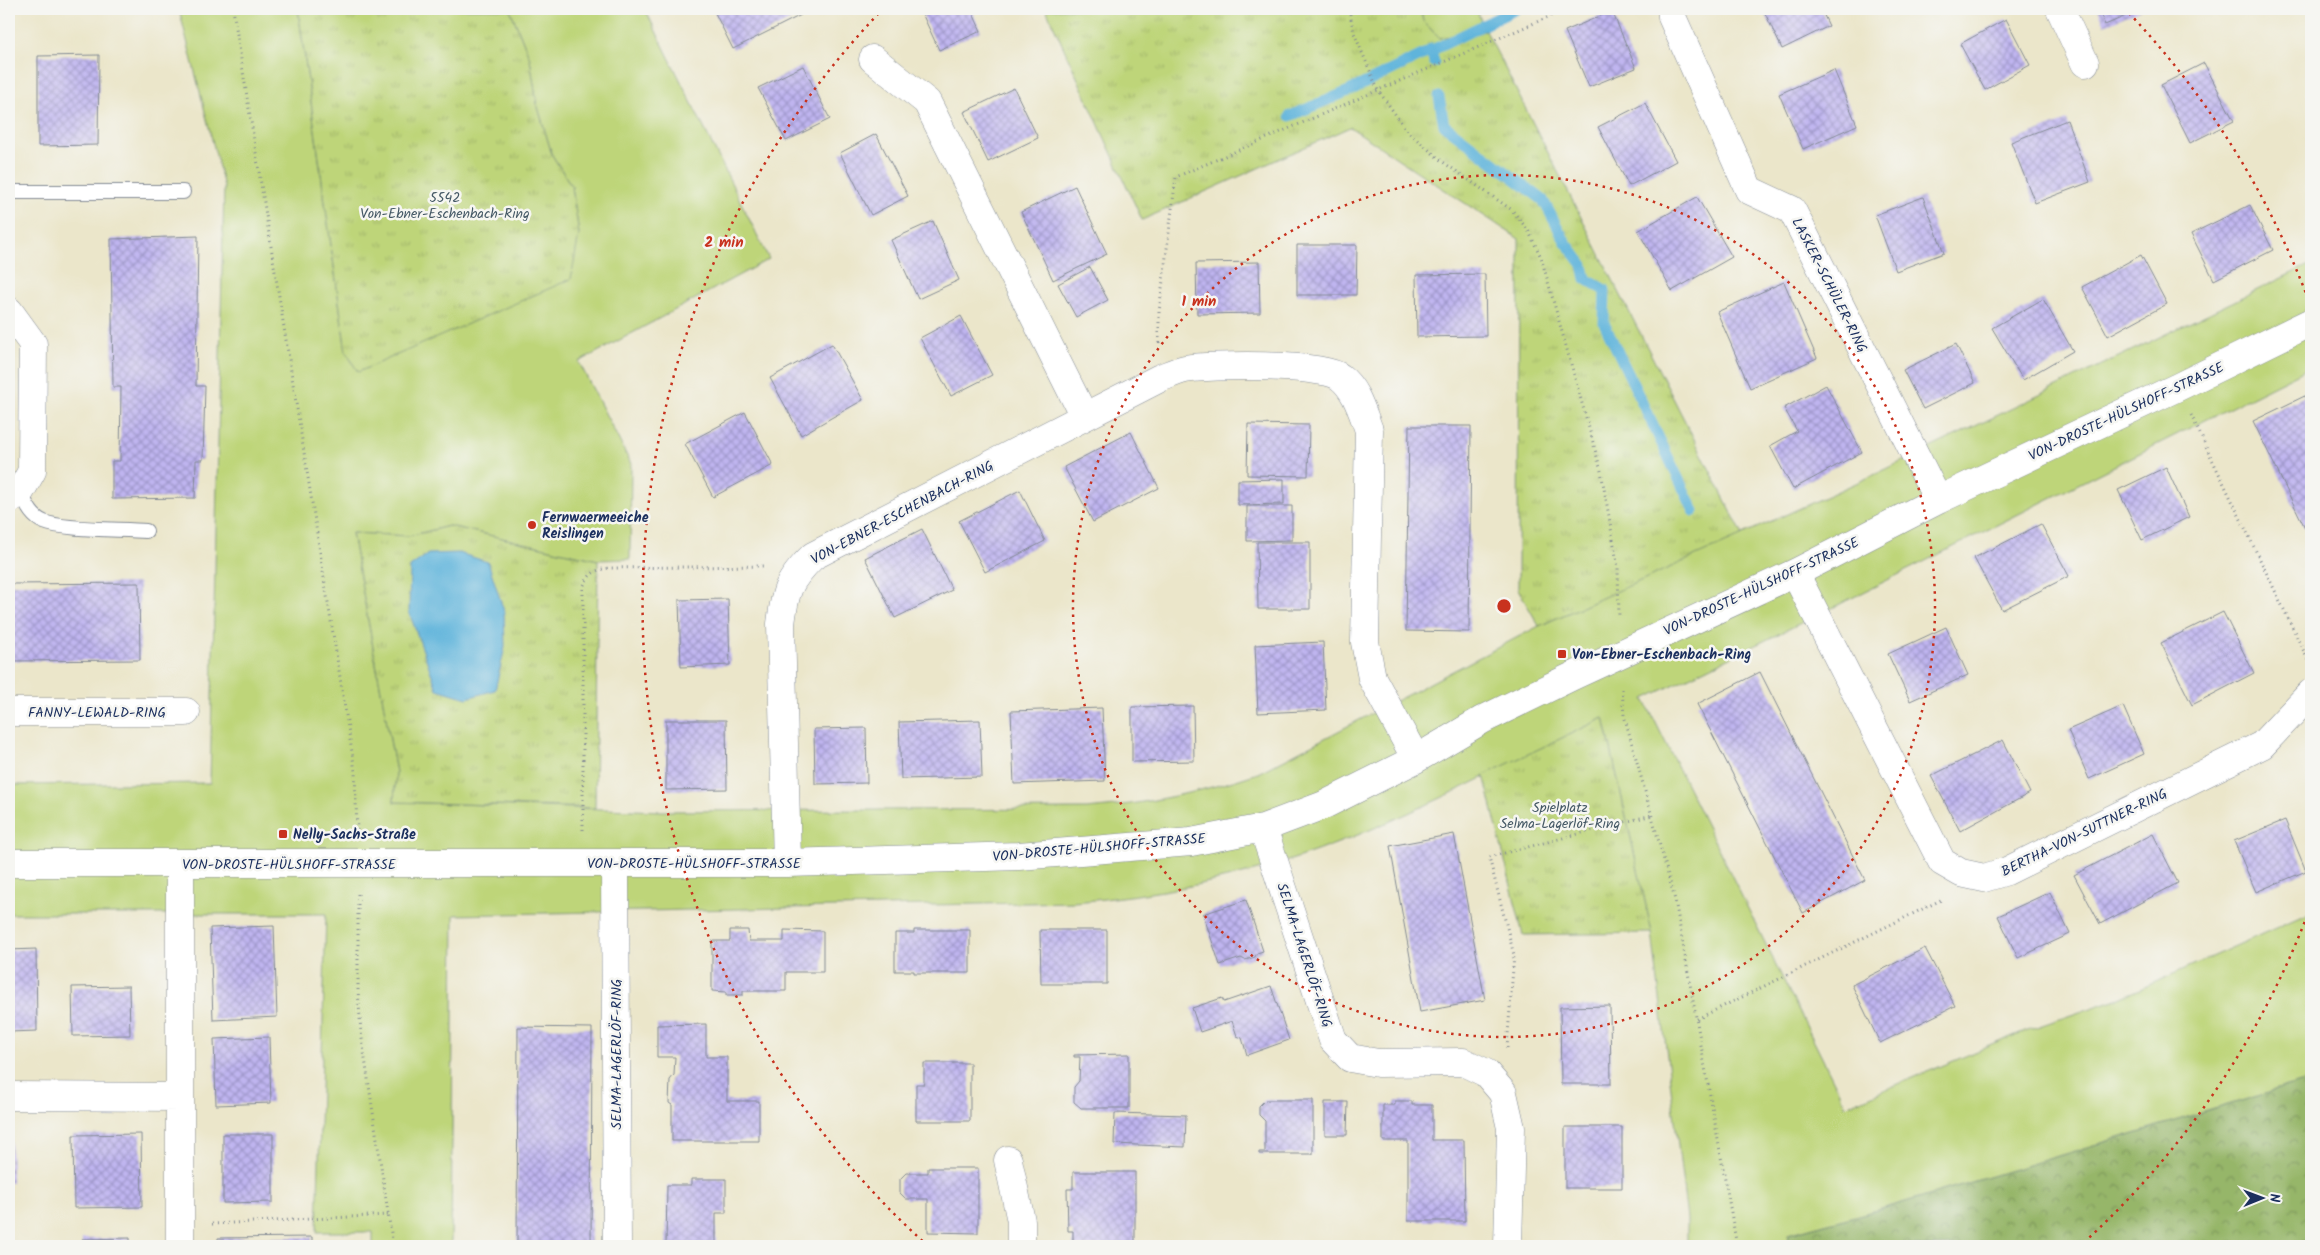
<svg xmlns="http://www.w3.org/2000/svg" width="2320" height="1255" font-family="Kalam,sans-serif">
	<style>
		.green { fill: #bed579; stroke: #6c826c }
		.forest { fill: url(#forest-crowns); stroke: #587264 }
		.park { fill: url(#park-tufts); stroke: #6c826c }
		.water { fill: #5eb4db; stroke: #3c729c }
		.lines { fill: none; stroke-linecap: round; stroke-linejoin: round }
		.stream { stroke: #5eb4db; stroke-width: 11 }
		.building { fill: url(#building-cross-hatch) }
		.lane-casing { stroke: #838a94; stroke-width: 16 }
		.street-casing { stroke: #838a94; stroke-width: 29 }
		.path { stroke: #838a94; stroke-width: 3; stroke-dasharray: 1 4; stroke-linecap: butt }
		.lane { stroke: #fff; stroke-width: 14 }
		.street { stroke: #fff; stroke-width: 28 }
		.ring { fill: none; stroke: #c8321e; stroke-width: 2.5; stroke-dasharray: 2.5 5 }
		.poi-dot { fill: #c8321e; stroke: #f6f6f2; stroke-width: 2 }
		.labels { text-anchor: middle; stroke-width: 5; stroke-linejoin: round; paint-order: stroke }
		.park-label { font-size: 14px; fill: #445865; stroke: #f6f6f2 }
		.street-label { font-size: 14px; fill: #1b2f5e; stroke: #f6f6f2 }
		.poi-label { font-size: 14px; font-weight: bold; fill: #1b2f5e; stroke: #f6f6f2; text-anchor: start }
		.centre { fill: #c8321e; stroke: #f6f6f2; stroke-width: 2.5 }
		.ring-label { font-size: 15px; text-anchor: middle; font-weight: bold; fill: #c8321e; stroke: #f6f6f2; stroke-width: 5; stroke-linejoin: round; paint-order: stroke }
	</style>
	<defs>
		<pattern id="forest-crowns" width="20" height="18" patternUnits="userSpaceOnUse" patternTransform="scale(1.25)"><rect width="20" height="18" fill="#96b669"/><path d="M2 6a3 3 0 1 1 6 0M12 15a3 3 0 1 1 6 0" fill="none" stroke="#7a945a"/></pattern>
		<pattern id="park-tufts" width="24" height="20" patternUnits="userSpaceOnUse" patternTransform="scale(1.25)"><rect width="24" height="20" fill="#bed579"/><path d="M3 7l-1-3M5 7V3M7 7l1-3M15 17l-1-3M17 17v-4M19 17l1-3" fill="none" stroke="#a3b76b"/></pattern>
		<pattern id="building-cross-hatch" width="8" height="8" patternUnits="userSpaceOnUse" patternTransform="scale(1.25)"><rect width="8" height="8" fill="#c0b5f0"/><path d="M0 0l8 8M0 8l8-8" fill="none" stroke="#9b94c6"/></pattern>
	</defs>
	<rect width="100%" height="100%" fill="#f6f6f2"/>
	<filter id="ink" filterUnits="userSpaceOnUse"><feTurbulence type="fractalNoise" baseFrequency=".02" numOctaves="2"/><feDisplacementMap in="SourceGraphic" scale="10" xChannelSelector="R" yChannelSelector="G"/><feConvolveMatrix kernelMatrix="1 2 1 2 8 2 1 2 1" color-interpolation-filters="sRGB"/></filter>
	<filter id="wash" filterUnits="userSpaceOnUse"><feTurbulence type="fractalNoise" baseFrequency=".0096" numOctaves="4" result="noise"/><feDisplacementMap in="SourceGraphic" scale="20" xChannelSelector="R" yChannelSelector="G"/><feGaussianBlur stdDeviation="1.12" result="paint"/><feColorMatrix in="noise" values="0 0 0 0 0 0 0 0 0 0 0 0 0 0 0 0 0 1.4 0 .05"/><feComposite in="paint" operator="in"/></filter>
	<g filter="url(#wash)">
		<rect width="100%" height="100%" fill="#ebe6ca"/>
		<path class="green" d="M179 9H298L346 352 579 234 572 187 552 155 537 104 530 59 510 9H647L646 11 769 259 579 362 631 464 630 559 598 560 449 526 409 536 352 533 396 772 394 802 662 811 1087 809C1146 804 1202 792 1258 773L1539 626 1876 474 2311 264V367L1830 609 1644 699 1846 1106 2025 1031 2120 998 2311 912V1080L1892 1206 1788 1234 1787 1246H1687V1219L1652 933 1604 718C1509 764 1413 816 1314 852 1237 880 1156 895 1074 902L454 915 451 1246H373V1232H317L326 914H9V785L210 783 224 187Z
			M1420 9H1476L1486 31 1439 38 1423 21Z"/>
		<path class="forest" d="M2311 1080V1246H1787L1788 1234 1892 1206Z"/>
		<path class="park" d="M298 9H510L530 59 537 104 552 155 572 187 579 234 571 279 358 372 346 352Z
			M1046 9H1420L1423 21 1439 38 1486 31 1743 535 1539 626 1518 589 1519 239 1350 127 1142 220Z
			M449 526 598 560 595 808 394 802 396 772 352 533 409 536Z
			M1604 718 1652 933 1523 935 1484 775Z"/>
		<path class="water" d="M459 553 488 562 504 611 505 647 495 690 467 698 437 689 409 612 410 567 428 554Z"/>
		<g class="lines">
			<path class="stream" d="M1431 49 1434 62
				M1439 97 1444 125 1543 200 1565 241 1583 265 1586 279 1605 290 1604 323 1694 511
				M1290 116 1351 90 1516 9"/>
		</g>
		<g id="blocks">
			<path class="building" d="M713 9H798L801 15 733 49Z
				M920 9H971L981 31 939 50Z
				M1763 9H1821L1829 26 1782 49Z
				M2098 9H2142L2105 25Z
				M1612 11 1636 68 1589 87 1565 31Z
				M2006 19 2030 65 1985 90 1960 44Z
				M99 55 98 145 38 146V56Z
				M2204 63 2234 121 2190 143 2161 85Z
				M803 66 830 119 786 141 758 88Z
				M1834 70 1857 125 1803 149 1779 94Z
				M1014 88 1038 138 988 162 964 112Z
				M1645 103 1676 161 1629 186 1598 127Z
				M2067 120 2090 182 2035 203 2011 142Z
				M876 134 908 196 871 215 840 153Z
				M1075 186 1107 254 1053 280 1021 212Z
				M1697 197 1732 257 1672 291 1638 231Z
				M1923 197 1944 253 1896 271 1875 215Z
				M2250 205 2273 250 2214 280 2191 234Z
				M933 221 959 280 918 299 891 240Z
				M198 236 196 386H205L204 424 203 460H196L195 498 112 499V461H120L121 387H113L111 239Z
				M1297 245H1357L1356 295H1297Z
				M2141 255 2167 304 2108 336 2082 287Z
				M1259 262 1260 313 1197 314 1196 263Z
				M1090 267 1108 300 1076 317 1058 284Z
				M1485 274 1486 336 1417 337 1416 275Z
				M1784 282 1817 358 1750 388 1717 312Z
				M2043 299 2073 351 2023 380 1992 328Z
				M961 316 992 375 951 396 920 338Z
				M832 344 863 400 801 435 770 378Z
				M1956 344 1975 383 1923 409 1903 370Z
				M1826 385 1862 452 1793 489 1770 446 1797 431 1784 408Z
				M2311 393V540L2253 421Z
				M745 412 773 465 713 497 685 444Z
				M1248 424 1309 425 1308 476 1247 475Z
				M1409 426H1471L1469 632 1406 631Z
				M1131 432 1159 488 1093 522 1064 467Z
				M2166 467 2189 517 2142 540 2118 490Z
				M1284 479V504L1238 505V480Z
				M1020 490 1045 541 985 572 959 521Z
				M1247 506H1292V540L1247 541Z
				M2041 524 2069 576 2002 610 1974 558Z
				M922 529 952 590 895 618 865 558Z
				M1257 542H1310V609H1258Z
				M139 583 140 660 9 661V584Z
				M728 599 730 665 681 667 679 600Z
				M2223 612 2254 673 2192 705 2161 643Z
				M1946 627 1968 675 1910 701 1888 654Z
				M1323 642 1326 710 1258 713 1255 645Z
				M1760 672 1865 880 1803 913 1697 704Z
				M1193 706 1194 761 1132 762V707Z
				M2123 706 2144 754 2089 779 2068 730Z
				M1102 708 1105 781 1014 784 1011 711Z
				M666 720H726L727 789 666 790Z
				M980 720 982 777 901 779 899 722Z
				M866 728 867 783 815 784 814 729Z
				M2003 740 2030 793 1960 831 1931 776Z
				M2285 820 2306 871 2256 892 2234 841Z
				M1454 834 1485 1000 1420 1012 1390 846Z
				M2153 834 2178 883 2100 924 2074 875Z
				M2050 892 2070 934 2018 958 1998 916Z
				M1246 900 1263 951 1257 953 1255 957 1245 960 1241 958 1220 965 1203 914Z
				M274 926 277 1017 213 1020 210 928Z
				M730 930H748L749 941H784V930L823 931V972H786V991H743V995H726V992L712 991V941H730Z
				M914 930H970V973H914V971H895V933H914Z
				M1040 930H1107V984H1041Z
				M1925 948 1955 1006 1880 1043 1852 985Z
				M36 949 37 1031 9 1032V950Z
				M129 986 130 1035 73 1036 72 987Z
				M1271 986 1289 1040 1247 1055 1242 1038 1237 1036 1232 1021 1200 1032 1192 1008 1222 998 1224 1002Z
				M1610 1006 1611 1084H1561L1560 1007Z
				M706 1024V1057H727V1101H759V1141H672V1105L669 1103 670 1080 674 1075 675 1057H657V1025Z
				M518 1027 592 1028 591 1246H517Z
				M269 1037 271 1103 216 1105 214 1039Z
				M1129 1054V1108H1081L1074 1102V1087L1079 1081 1080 1057H1074V1055Z
				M924 1063H970V1121H916V1084H924Z
				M1265 1100H1313V1154H1259V1152H1265V1121L1259 1115V1106Z
				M1395 1101H1412V1105H1432V1140H1464L1465 1221H1408V1141H1383V1105H1395Z
				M1325 1102H1348L1347 1135H1325Z
				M1115 1113 1186 1115 1185 1147 1114 1144Z
				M1565 1127H1622V1188H1565Z
				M141 1134 142 1207 74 1208 73 1135Z
				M223 1134H273V1202L223 1203Z
				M9 1135H11L12 1183H9Z
				M928 1168H978V1233L928 1232V1199H906L900 1193V1179L906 1173H928Z
				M1073 1172H1135V1246H1073V1231H1068L1067 1189H1073Z
				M691 1179H726V1213H716V1246H666L667 1185H691Z
				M312 1237V1246H218V1238Z
				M130 1238V1246H82V1239Z"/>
		</g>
	</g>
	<g filter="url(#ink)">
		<use href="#blocks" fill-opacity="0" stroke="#838a94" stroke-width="1"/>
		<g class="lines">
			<g class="lane-casing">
				<path id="lane" d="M9 192H183
					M20 492C26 503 31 517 44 522 63 530 122 529 146 531"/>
			</g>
			<g class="street-casing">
				<path id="street" d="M1672 9V17L1749 190 1792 210 1938 500
					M2060 9 2085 63
					M873 59 927 102 1084 416
					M9 311 33 344 32 471 20 492 9 500
					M1795 573 1942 862 1961 873 1984 878 2007 871 2262 745 2311 693
					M9 712H186
					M1263 828 1333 1040 1350 1058 1378 1063 1463 1062 1486 1073 1503 1093 1511 1128 1508 1246
					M9 863H787L1019 856 1191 842 1263 828 1324 805 1416 759 1482 720 1573 676 1795 573 1938 500 2178 387 2311 322
					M615 863 617 1246
					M787 863 781 624C785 590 788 581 813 556L1160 378C1168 375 1177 371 1185 369 1209 365 1323 363 1340 377 1356 389 1362 412 1369 430L1365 642 1372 678 1416 759
					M180 864V1246
					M9 1096 180 1097
					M1008 1160 1021 1221V1246"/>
			</g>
			<path class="path" d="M233 9 355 771 357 831
				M1349 9 1354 33 1378 90 1408 132 1443 162 1512 210 1528 230 1541 257 1601 471 1618 568 1619 618
				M1159 343V312L1176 177 1567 9
				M2191 415 2309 662
				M1622 689 1624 715 1675 900 1737 1246
				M583 830V587C589 574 595 569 610 568L764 566
				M358 894V990L361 1032 393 1246
				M1697 1019 1941 900
				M1507 1048 1514 955 1489 857 1652 815
				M212 1224 389 1215"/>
			<use href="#lane" class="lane"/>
			<use href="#street" class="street"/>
		</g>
	</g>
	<g class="ring">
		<circle cx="1504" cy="606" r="431"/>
		<path d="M2310 908A861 861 0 0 1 2080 1246M928 1246A861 861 0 0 1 879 13M2129 13A861 861 0 0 1 2310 304"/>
	</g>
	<g class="poi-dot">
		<circle cx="532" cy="525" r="5"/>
		<rect x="1557" y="649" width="10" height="10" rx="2.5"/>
		<rect x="278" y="829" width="10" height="10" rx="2.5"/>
	</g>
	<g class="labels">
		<g class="park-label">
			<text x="445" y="202">5542<tspan x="445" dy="16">Von-Ebner-Eschenbach-Ring</tspan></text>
			<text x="1560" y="812">Spielplatz<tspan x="1560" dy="16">Selma-Lagerlöf-Ring</tspan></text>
		</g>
		<g class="street-label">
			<text transform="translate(1830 285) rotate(63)" y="5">LASKER-SCHÜLER-RING</text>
			<text transform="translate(2126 411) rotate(-25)" y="5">VON-DROSTE-HÜLSHOFF-STRASSE</text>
			<text transform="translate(902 512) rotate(-28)" y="5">VON-EBNER-ESCHENBACH-RING</text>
			<text transform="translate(1761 586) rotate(-25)" y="5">VON-DROSTE-HÜLSHOFF-STRASSE</text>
			<text x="97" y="717">FANNY-LEWALD-RING</text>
			<text transform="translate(2084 832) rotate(-26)" y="5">BERTHA-VON-SUTTNER-RING</text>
			<text transform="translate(1099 847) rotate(-5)" y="5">VON-DROSTE-HÜLSHOFF-STRASSE</text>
			<text x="694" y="868">VON-DROSTE-HÜLSHOFF-STRASSE</text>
			<text x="289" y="869">VON-DROSTE-HÜLSHOFF-STRASSE</text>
			<text transform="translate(1305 955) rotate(72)" y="5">SELMA-LAGERLÖF-RING</text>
			<text transform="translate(616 1054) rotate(-90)" y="5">SELMA-LAGERLÖF-RING</text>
		</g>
		<g class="poi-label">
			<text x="542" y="522">Fernwaermeeiche<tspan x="542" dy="16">Reislingen</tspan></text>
			<text x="1572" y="659">Von-Ebner-Eschenbach-Ring</text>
			<text x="293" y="839">Nelly-Sachs-Straße</text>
		</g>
	</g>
	<circle cx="1504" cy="606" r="8" class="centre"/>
	<g class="ring-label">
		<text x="724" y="247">2 min</text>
		<text x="1199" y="306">1 min</text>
	</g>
	<rect width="2320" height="1255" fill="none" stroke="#f6f6f2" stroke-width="30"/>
	<g transform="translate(2262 1198) rotate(89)" stroke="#f6f6f2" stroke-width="4" paint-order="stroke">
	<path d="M0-4L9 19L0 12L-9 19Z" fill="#1b2f5e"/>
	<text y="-8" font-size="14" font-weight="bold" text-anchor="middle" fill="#1b2f5e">N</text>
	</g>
</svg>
